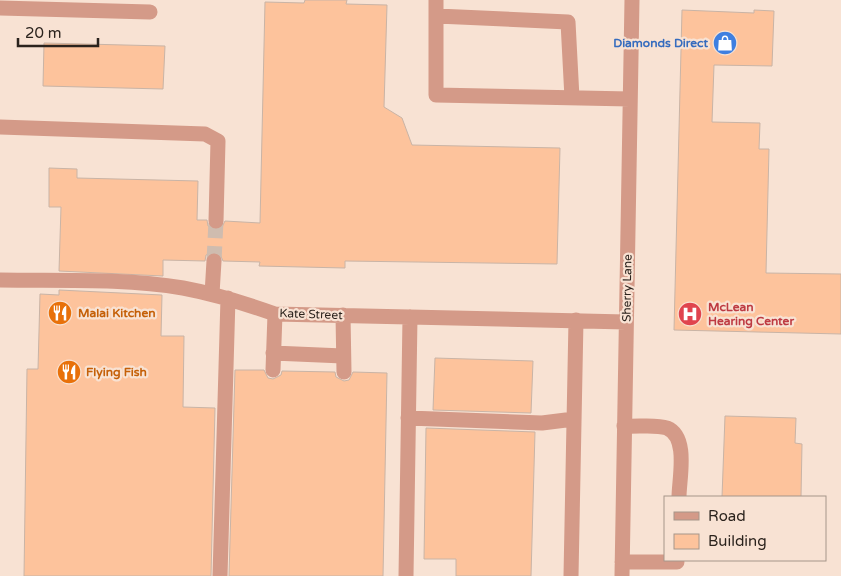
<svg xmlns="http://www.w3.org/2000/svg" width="841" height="576" font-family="'Varela Round',sans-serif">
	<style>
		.building { fill: #fdc39c; stroke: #c9b4a6 }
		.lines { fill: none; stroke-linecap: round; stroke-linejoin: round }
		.minor-tunnel { stroke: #cfbcaf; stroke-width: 15; stroke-dasharray: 15 8; stroke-linecap: butt }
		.minor { stroke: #d49a88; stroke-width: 15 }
		.labels { text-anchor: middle; stroke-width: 4.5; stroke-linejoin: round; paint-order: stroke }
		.shop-label { font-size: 12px; font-weight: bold; fill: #366cbe; stroke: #f8e2d3; text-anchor: end }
		.street-label { font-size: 12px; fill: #2b231d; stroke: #f8e2d3 }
		.health-label { font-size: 12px; font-weight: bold; fill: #be3a42; stroke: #f8e2d3; text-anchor: start }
		.food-label { font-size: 12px; font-weight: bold; fill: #c56008; stroke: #f8e2d3; text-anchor: start }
	</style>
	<rect width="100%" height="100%" fill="#f8e2d3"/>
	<path class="building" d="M305 0H347L346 4 387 5 384 107 402 118 412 145 560 148 557 264 345 261V268L259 266 260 262 223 261 220 254 214 252 206 255 205 261 163 260V276L59 271 61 207H49V168L77 169V178L198 181 197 220H207L208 226 215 230 221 229 225 221 260 223 265 2 304 3Z
		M682 10 754 13V10L774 11 772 66 714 65 712 122 760 123 759 149H769L766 273 841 274V334L674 330Z
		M44 43 165 46 163 89 43 86Z
		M59 290 162 295 161 336H184L183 407 215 408 211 576H24L27 369H38L40 294 59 295Z
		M435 358 533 361 531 413 433 410Z
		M235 370H264L268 378 273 379 281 375 282 371 335 372 336 377 344 381 349 380 353 372 387 373 383 576H229Z
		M725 416 796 418 795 443 802 444 801 497H722Z
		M426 428 535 432 531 576H456V559H424Z"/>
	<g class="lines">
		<path class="minor-tunnel" d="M214 261 216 221"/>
		<path class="minor" d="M436 0V95L630 99
			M0 8 150 12
			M437 16 568 22 572 98
			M0 127 205 134 218 141 216 221
			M0 280C60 281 123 278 183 288 215 294 244 303 275 314L626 322
			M212 294 214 261
			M343 315 344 372
			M273 353 343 356
			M273 370 275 314
			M408 418 542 423 574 419
			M624 426C637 427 656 424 667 428 689 437 679 479 679 497
			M622 562H677
			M220 576 228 298
			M406 576 410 317
			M571 576 576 320
			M622 576 632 0"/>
	</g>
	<defs>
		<g id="shop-disc" transform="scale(1.25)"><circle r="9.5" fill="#3f7fe0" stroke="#f8e2d3"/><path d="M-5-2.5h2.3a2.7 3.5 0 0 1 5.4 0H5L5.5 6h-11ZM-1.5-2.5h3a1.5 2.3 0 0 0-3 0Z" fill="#fff"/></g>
		<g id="restaurant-disc" transform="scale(1.25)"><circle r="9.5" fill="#e8710a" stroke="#f8e2d3"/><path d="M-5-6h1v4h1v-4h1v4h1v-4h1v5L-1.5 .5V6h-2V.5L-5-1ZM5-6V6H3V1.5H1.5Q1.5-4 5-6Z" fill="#fff"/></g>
		<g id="hospital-disc" transform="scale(1.25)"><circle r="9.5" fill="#e0444e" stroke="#f8e2d3"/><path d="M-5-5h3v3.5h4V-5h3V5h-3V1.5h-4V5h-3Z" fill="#fff"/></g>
	</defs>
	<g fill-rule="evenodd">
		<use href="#shop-disc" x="725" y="43"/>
		<use href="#restaurant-disc" x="60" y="313"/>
		<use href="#hospital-disc" x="690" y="314"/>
		<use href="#restaurant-disc" x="69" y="372"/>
	</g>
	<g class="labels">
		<g class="shop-label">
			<text x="708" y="47">Diamonds Direct</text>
		</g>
		<g class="street-label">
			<text transform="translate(627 288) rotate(-89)" y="4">Sherry Lane</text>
			<text transform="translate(311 314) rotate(2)" y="4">Kate Street</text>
		</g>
		<g class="health-label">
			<text x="708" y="311">McLean<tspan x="708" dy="14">Hearing Center</tspan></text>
		</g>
		<g class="food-label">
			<text x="78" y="317">Malai Kitchen</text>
			<text x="86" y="376">Flying Fish</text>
		</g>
	</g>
	<rect x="664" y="496" width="162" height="65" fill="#f8e2d3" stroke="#a6968a"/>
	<rect x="674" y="512" width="25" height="8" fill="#d49a88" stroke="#a6968a"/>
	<text x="708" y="521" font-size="15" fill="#2b231d">Road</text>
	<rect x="674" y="534" width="25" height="15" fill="#fdc39c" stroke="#a6968a"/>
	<text x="708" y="546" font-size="15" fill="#2b231d">Building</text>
	<path d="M18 38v8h80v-8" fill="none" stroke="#2b231d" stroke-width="2.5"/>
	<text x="25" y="38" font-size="15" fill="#2b231d" stroke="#f8e2d3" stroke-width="4" paint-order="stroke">20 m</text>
</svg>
